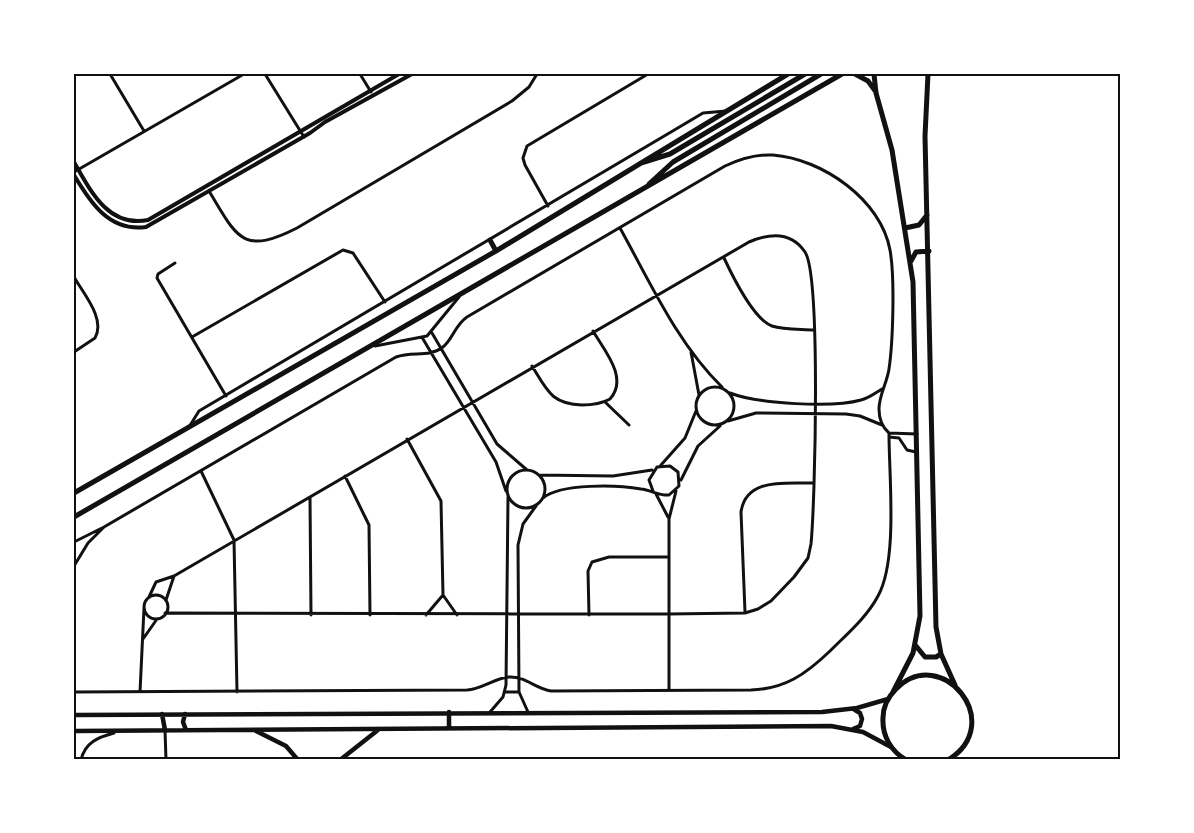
<svg xmlns="http://www.w3.org/2000/svg" width="1194" height="833" font-family="Barlow,sans-serif">
	<style>
		.lines { fill: none; stroke-linecap: round; stroke-linejoin: round }
		.minor { stroke: #111; stroke-width: 3 }
		.tertiary { stroke: #111; stroke-width: 4 }
		.secondary { stroke: #111; stroke-width: 4.5 }
		.primary { stroke: #111; stroke-width: 5 }
		.neatline { fill: none; stroke: #111; stroke-width: 2 }
	</style>
	<rect width="100%" height="100%" fill="#fff"/>
	<g class="lines">
		<path class="minor" d="M110 74 144 131
			M265 74 304 137
			M360 74 371 92
			M74 172 244 74
			M209 191C237 237 242 256 297 228L512 101 529 87 537 74
			M548 206 525 165 523 158 527 146 648 74
			M620 228C650 282 677 343 722 387
			M724 258C732 275 753 319 772 326 784 330 800 329 814 330
			M175 263 158 274 157 278 226 396
			M74 277C83 293 106 319 95 338L74 352
			M432 333 497 444 527 470
			M192 337 343 250 353 253 385 302
			M423 339 496 462 506 491
			M375 346 427 336 459 297
			M691 352 699 395
			M532 366C547 390 551 404 582 405 592 405 601 404 610 399 629 378 604 350 593 331
			M696 406a19 19 0 1 1 38 0a19 19 0 1 1-38 0Z
			M730 393C758 404 833 408 861 400 869 398 875 393 882 389
			M605 402 629 425
			M728 421 756 413 846 414 860 416 882 425
			M189 427 199 411 671 132 703 113 726 111
			M889 437 899 438 907 450 916 452
			M407 439 441 501 443 595 457 615
			M661 465 685 438 696 411
			M507 489a19 19 0 1 1 38 0a19 19 0 1 1-38 0Z
			M201 471 234 540 237 692
			M539 475 613 476 652 470
			M345 476 369 525 370 615
			M681 480 698 446 720 426
			M656 494 668 517
			M310 497 311 615
			M543 498C561 483 618 485 641 489 651 490 659 496 669 495L679 486 678 472 670 466 657 467 649 480 653 491
			M74 542 102 528
			M74 566 88 543 104 527 396 357C413 351 429 358 443 347 453 339 455 325 467 317L725 166C740 159 756 154 773 155 823 159 881 200 890 250 895 277 893 342 889 369 887 383 879 395 879 409 879 418 882 427 889 433L917 434
			M144 607a12 12 0 1 1 24 0a12 12 0 1 1-24 0Z
			M149 597 156 582 174 576 749 242C770 233 791 231 805 252 821 276 815 504 811 544L808 558 794 577 771 601 758 609 745 613 668 614 165 613
			M166 600 174 576
			M745 612 741 512C746 477 786 484 813 483
			M426 615 443 595
			M589 615 588 571 592 562 609 557H667
			M143 639 157 619
			M669 690V519L676 491
			M74 692 467 690C482 689 495 678 509 677 525 676 536 689 551 691L751 690C785 689 806 674 830 651 847 634 867 617 878 596 898 560 889 477 889 434
			M140 692 144 608
			M505 692H519
			M490 712 503 697 506 685 508 497
			M528 712 519 692 518 545 523 524 536 506
			M165 730 166 760
			M81 760C85 742 99 737 114 733"/>
		<path class="tertiary" d="M74 162C90 190 108 228 148 220L399 74
			M74 175C90 202 109 232 146 227L310 133 325 122 412 74"/>
		<path class="secondary" d="M162 714 165 730
			M185 714 183 722 186 730
			M74 715 822 712 857 708 888 699
			M449 728V712
			M853 729 860 726 862 719 860 713 855 710
			M74 731 831 726 863 732 891 747
			M256 731 286 746 298 760
			M340 760 378 730"/>
		<path class="primary" d="M855 74 868 81 876 92
			M874 74 876 93 892 150 913 282 920 616 913 653 893 692
			M928 74 925 136 936 627 941 654 955 685
			M641 163 670 154 805 74
			M649 184 673 162 821 74
			M905 228 919 225 927 215
			M490 240 496 251
			M911 261 916 252 929 251
			M74 493 496 251 788 74
			M74 517 842 74
			M916 646 925 657H936L941 654
			M906 760C891 751 882 736 883 718 883 707 888 697 896 689 941 643 1008 723 948 760"/>
	</g>
	<rect width="1194" height="833" fill="none" stroke="#ffffff" stroke-width="150"/>
	<rect x="75" y="75" width="1044" height="683" class="neatline"/>
</svg>
